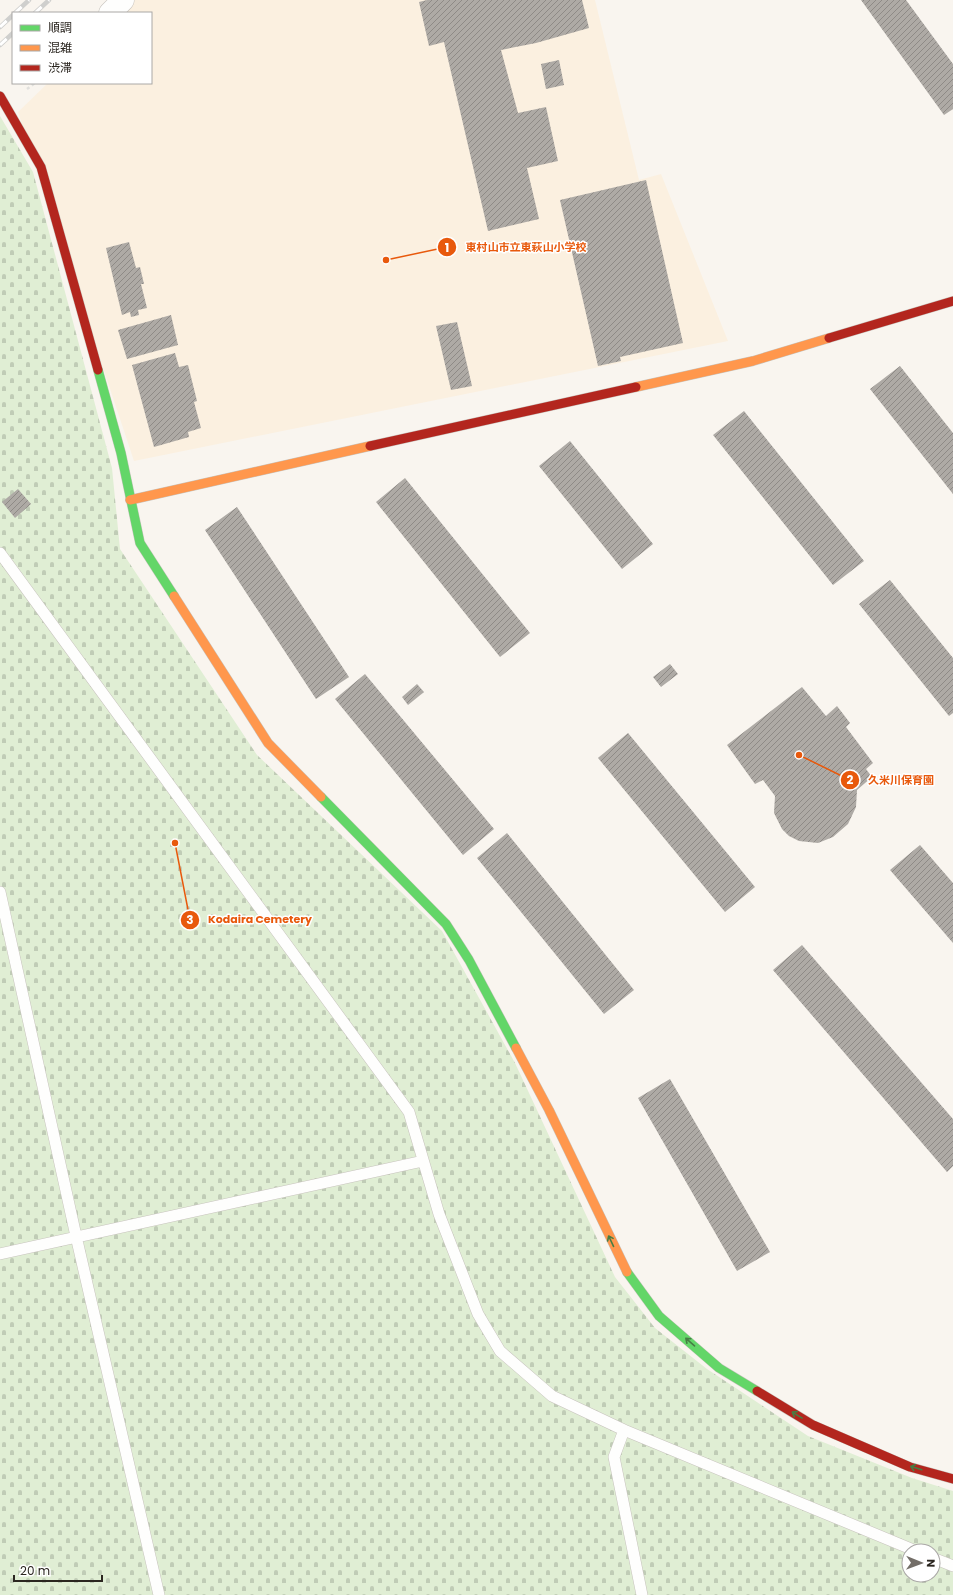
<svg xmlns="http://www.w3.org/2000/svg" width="953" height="1595" font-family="Poppins,'Noto Sans JP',sans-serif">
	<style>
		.built { fill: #fbf0e0 }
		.cemetery { fill: url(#cemetery-stones); fill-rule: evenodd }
		.building { fill: url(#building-hatch) }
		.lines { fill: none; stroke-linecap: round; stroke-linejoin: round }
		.lane-casing { stroke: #c7c3bd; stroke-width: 12 }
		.street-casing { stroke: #c7c3bd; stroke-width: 23 }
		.fast-casing { stroke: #c7c3bd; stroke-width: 10 }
		.slow-casing { stroke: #c7c3bd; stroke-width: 10 }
		.jam-casing { stroke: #c7c3bd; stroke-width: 10 }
		.path { stroke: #e1e0dd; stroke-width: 2.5; stroke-dasharray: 3 3; stroke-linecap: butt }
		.lane { stroke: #fefefd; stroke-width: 11 }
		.street { stroke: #fefefd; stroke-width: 22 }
		.fast { stroke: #63d668; stroke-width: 9 }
		.slow { stroke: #ff974d; stroke-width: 9 }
		.jam { stroke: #b3261e; stroke-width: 9 }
		.rail-casing { stroke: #cfcfcd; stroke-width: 4.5 }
		.rail { stroke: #fff; stroke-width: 3; stroke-dasharray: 9; stroke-linecap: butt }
		.oneway { stroke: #477e44 }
		.leader { fill: none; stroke: #e8590c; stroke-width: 1.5 }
		.callout-dot { fill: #e8590c; stroke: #fff; stroke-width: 1.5 }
		.mark-label { font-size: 12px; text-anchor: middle; font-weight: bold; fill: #fff }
		.callout-label { font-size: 11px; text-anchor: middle; font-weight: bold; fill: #e8590c; stroke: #fff; stroke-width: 3; stroke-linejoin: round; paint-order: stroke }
	</style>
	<defs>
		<pattern id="cemetery-stones" width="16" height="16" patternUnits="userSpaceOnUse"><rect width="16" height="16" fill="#e0eed4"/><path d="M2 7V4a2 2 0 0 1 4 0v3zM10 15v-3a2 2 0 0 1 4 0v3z" fill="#c0ccb6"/></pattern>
		<pattern id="building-hatch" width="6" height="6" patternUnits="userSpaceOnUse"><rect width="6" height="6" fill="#aeaaa5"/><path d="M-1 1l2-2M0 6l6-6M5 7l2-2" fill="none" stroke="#8e8a86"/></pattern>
	</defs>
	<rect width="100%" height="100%" fill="#f9f5ef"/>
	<path class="built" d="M135 0H595L639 180 661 174 728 341 134 461 18 112 48 83H151V13H122Z"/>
	<path class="cemetery" d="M0 116 33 172 112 468 120 549 257 755 442 931 515 1063 615 1277 655 1328 707 1369 808 1436 912 1478 953 1491V1595H0ZM909 1551H933V1575H909Z"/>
	<path class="building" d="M427 0H582L589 28 536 43 501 50 518 113 546 107 558 161 527 168 539 219 488 231 444 42 429 46 419 2Z
		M861 0H906L953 64V109L944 115Z
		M559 60 564 85 546 89 541 64Z
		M646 180 683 343 620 357 621 361 598 366 560 200Z
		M129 242 136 268 140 267 144 284H141L147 308 138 310 139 315 131 317 130 312 122 315 106 248Z
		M171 315 178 345 127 359 118 330Z
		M457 322 472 386 451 390 436 326Z
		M175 353 179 367 188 365 197 401 194 402 201 428 188 432 189 437 154 447 132 365Z
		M900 366 953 433V494L870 389Z
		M744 411 864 561 833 585 713 435Z
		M570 441 653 544 622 569 539 466Z
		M405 478 530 633 500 657 376 502Z
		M18 489 31 504 15 518 2 502Z
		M237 507 349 677 316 699 205 530Z
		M890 580 953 658V713L949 716 859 604Z
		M670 664 678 674 661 687 653 677Z
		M365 674 494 829 463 855 335 699Z
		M417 684 424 692 408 705 402 697Z
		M802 687 826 716 837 706 850 723 846 727 873 763 866 769 872 777 857 790 856 807 848 824 833 837 818 843 799 841 789 836 782 829 774 813 775 796 763 780 755 784 727 745Z
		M628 733 755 887 725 912 598 758Z
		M507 833 634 990 604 1014 477 858Z
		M920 845 953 883V943L890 870Z
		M802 945 953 1119V1166L947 1172 773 970Z
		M670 1079 770 1252 737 1271 638 1098Z"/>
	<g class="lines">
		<g class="lane-casing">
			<path id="lane" d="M0 553 409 1112 439 1214 478 1314 500 1351 552 1396 624 1430 916 1551
				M0 892 76 1236 159 1595
				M0 1254 423 1161
				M624 1430 614 1457 642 1595
				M933 1558 953 1566"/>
		</g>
		<g class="street-casing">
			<path id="street" d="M110 13 123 0"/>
		</g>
		<g class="fast-casing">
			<path id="fast" d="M98 370 121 453 140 543 174 596
				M321 797 446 924 469 960 516 1048
				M627 1272 659 1316 719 1368 757 1391"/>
		</g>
		<g class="slow-casing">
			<path id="slow" d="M636 387 753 361 829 338
				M130 500 370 446
				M174 596 268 743 321 797
				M516 1048 549 1110 627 1272"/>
		</g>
		<g class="jam-casing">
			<path id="jam" d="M0 96 41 167 98 370
				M829 338 953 301
				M370 446 636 387
				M757 1391 813 1425 910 1467 953 1479"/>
		</g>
		<path class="path" d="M27 89 35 83"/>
		<use href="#lane" class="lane"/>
		<use href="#street" class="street"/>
		<use href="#fast" class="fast"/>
		<use href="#slow" class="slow"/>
		<use href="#jam" class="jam"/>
		<g class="rail-casing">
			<path id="rail" d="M15 13 29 0
				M35 13 49 0
				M0 27 13 15
				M0 45 13 33"/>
		</g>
		<use href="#rail" class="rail"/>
	</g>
	<defs><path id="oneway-shaft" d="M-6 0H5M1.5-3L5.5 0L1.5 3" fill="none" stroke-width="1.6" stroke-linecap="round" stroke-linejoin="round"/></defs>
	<g class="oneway">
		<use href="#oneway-shaft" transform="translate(611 1241) rotate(-115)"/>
		<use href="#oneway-shaft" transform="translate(690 1342) rotate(-139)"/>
		<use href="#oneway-shaft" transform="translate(797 1415) rotate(-149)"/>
		<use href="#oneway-shaft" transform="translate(916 1468) rotate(-163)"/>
	</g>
	<path class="leader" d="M386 260L447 247M799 755L850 780M175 843L190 920"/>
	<g class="callout-dot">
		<circle cx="386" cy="260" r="4"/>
		<circle cx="799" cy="755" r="4"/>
		<circle cx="175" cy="843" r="4"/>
		<circle cx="447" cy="247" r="10"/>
		<circle cx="850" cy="780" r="10"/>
		<circle cx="190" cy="920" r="10"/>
	</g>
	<g class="mark-label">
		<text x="447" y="252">1</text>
		<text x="850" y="784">2</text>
		<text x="190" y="924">3</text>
	</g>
	<g class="callout-label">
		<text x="526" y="251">東村山市立東萩山小学校</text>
		<text x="901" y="784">久米川保育園</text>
		<text x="260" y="923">Kodaira Cemetery</text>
	</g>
	<rect x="12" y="12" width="140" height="72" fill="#ffffff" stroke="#aaa8a6"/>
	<rect x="20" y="25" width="20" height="6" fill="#63d668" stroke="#aaa8a6"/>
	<text x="48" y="32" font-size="12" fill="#2b2620">順調</text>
	<rect x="20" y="45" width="20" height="6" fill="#ff974d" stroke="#aaa8a6"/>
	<text x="48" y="52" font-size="12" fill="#2b2620">混雑</text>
	<rect x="20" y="65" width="20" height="6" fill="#b3261e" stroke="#aaa8a6"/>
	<text x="48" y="72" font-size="12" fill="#2b2620">渋滞</text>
	<g transform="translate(921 1563) rotate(91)"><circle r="19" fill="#ffffff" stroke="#aaa8a6"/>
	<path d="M0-3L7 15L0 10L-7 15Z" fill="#736e68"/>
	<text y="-6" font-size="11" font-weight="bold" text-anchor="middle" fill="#2b2620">N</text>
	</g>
	<path d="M14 1575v6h88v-6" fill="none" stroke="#2b2620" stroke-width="2"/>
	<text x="20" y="1575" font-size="12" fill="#2b2620" stroke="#ffffff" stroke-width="3" paint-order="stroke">20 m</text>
</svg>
